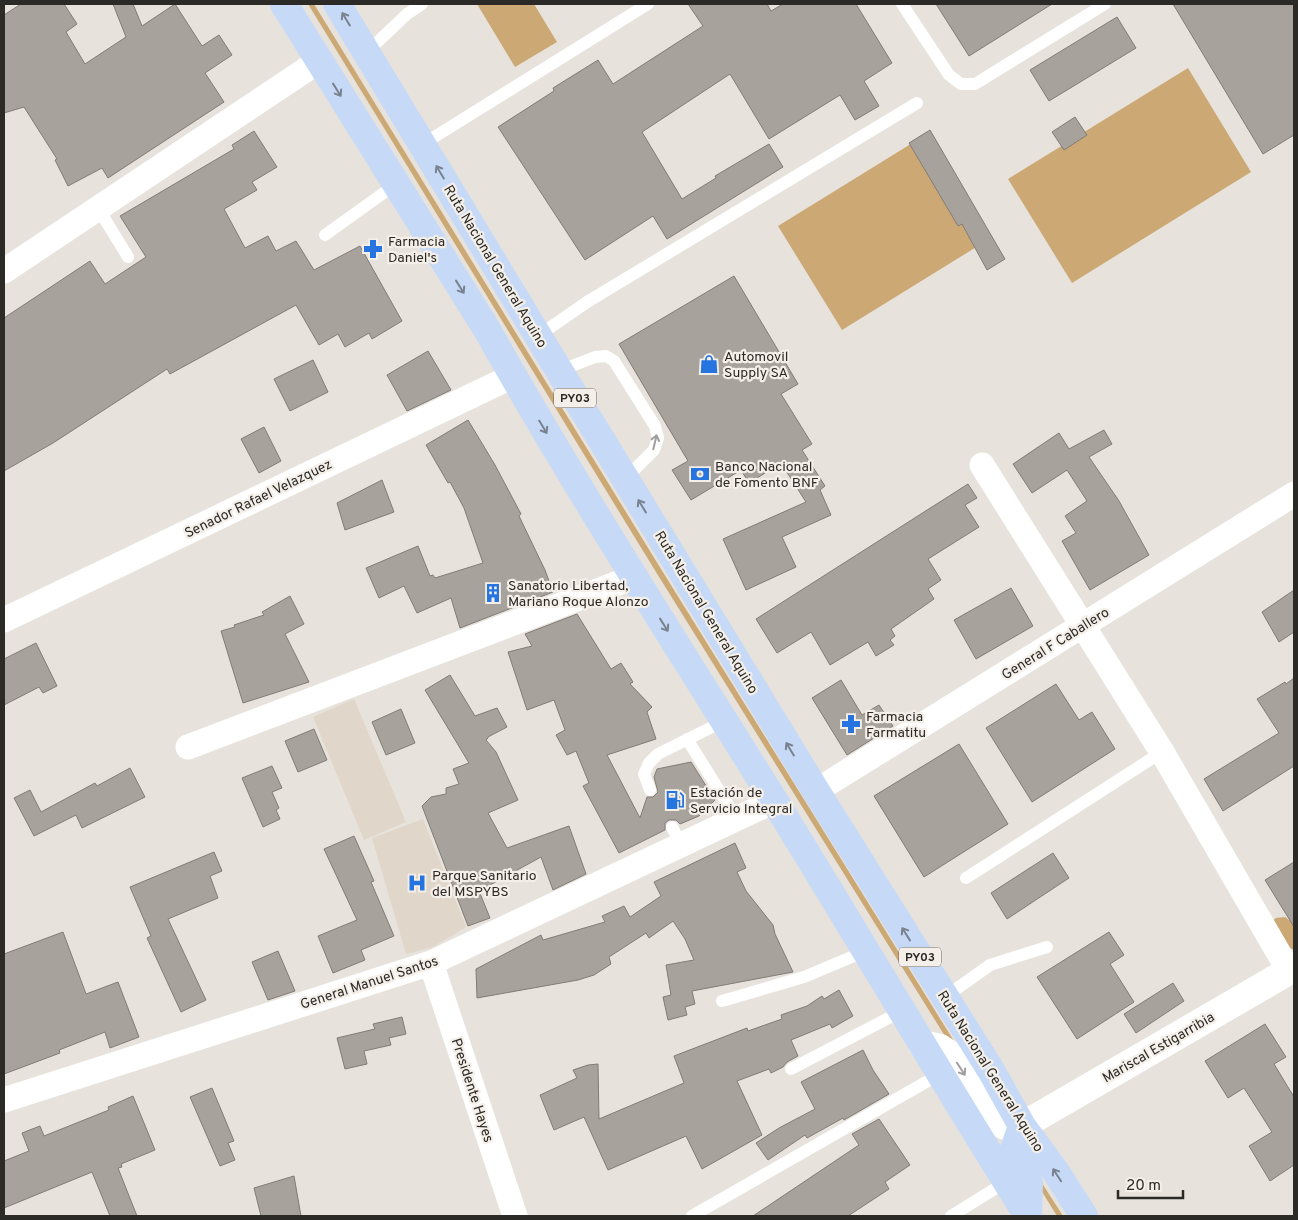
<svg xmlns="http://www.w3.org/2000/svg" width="1298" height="1220" font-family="Overpass,sans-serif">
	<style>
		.built { fill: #e0d7ca }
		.green { fill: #cca974 }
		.building { fill: #a7a29c; stroke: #817c76 }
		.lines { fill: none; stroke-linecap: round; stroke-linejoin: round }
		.service { stroke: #fff; stroke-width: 12 }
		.minor { stroke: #fff; stroke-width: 25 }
		.tertiary { stroke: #fff; stroke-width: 28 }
		.trunk { stroke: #c6daf7; stroke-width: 28 }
		.oneway { stroke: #79828f }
		.oneway2 { stroke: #a09f9e }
		.labels { text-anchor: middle; stroke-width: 4.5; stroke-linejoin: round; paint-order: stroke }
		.shield { fill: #f4efe8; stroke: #686561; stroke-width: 1 }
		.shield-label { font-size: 12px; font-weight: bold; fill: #2c2a27 }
		.poi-label { font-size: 14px; fill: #2c2a27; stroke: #f4efe8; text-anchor: start }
		.street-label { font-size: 14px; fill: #2c2a27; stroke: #f4efe8 }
	</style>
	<rect width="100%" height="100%" fill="#e7e2db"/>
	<path class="built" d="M354 699 406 822 364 840 313 717Z
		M423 819 466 927 433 947 406 954 372 838Z"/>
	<path class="green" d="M308 4H314L661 569 985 1091 981 1094 656 572Z
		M477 4H534L557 42 515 67Z
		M1188 68 1251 172 1072 283 1008 179Z
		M914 142 978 246 842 330 778 226Z
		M1285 917 1294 924V950L1290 948 1273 926 1269 924 1276 918Z
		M1040 1180 1063 1216H1057L1036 1182Z"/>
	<path class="building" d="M21 4H64L77 24 66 32 85 64 126 37 113 4H133L142 26 175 4 202 46 219 35 232 55 205 73 224 102 108 178 102 168 68 186 55 160 57 159 24 107 4 113V15Z
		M688 4H767L771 11 783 4H856L892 63 864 81 879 106 855 120 840 95 769 139 730 74 642 132 682 199 716 178 715 176 769 144 783 167 667 239 653 216 585 260 498 127 554 91 553 88 598 60 613 84 703 26Z
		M936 4H1052L969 56Z
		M1173 4H1294V135L1263 154Z
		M1117 17 1136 48 1049 101 1030 70Z
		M1075 117 1087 135 1064 150 1052 132Z
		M930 130 1005 259 987 270 962 224 958 226 909 143Z
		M254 131 277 167 252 182 257 190 224 209 245 248 268 236 276 251 296 241 314 270 360 246 402 321 372 339 369 333 345 347 338 334 319 345 296 305 170 374 167 369 53 443 4 471V318L90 261 105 284 146 257 120 216 234 149 232 145Z
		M734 276 798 384 781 394 812 444 802 450 825 486 820 490 831 515 782 537 796 567 746 590 723 539 806 502 781 463 749 483 741 470 691 500 672 470 688 461 619 344Z
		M428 351 451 390 407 411 387 375Z
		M313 360 328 392 290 411 274 379Z
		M468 420 495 465 521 514 519 516 545 570 553 592 460 628 451 598 417 613 404 586 379 598 366 568 418 546 430 576 433 575 435 578 483 563 464 508 450 482 448 483 426 445Z
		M264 427 281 461 259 473 241 439Z
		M1104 430 1112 444 1089 457 1119 501 1149 555 1090 590 1062 541 1076 533 1065 516 1087 501 1067 470 1032 493 1013 464 1059 433 1069 449Z
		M382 480 394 512 345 530 337 503Z
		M968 484 977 498 965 505 979 527 928 559 941 580 928 589 934 599 891 629 895 636 890 640 894 645 876 656 868 642 830 665 811 632 777 653 756 619Z
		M1011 588 1033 626 976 659 954 620Z
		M1294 590V632L1279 642 1262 612Z
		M290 596 304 624 285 634 309 682 243 703 221 631 235 627 234 625 264 615 262 612Z
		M577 614 611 669 621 663 633 682 630 684 652 707 647 712 656 739 607 755 640 818 647 797H653L658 792 654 777 657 769 691 762 715 800 699 816 680 824 676 820H669L665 823V830L619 853 583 786 589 783 576 751 567 755 556 735 565 730 554 700 527 710 508 652 532 646 525 634Z
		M36 643 57 686 43 693 39 687 4 705V659Z
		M450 675 475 716 497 708 507 727 488 737V738L486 740 496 752 518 800 488 813 507 848 569 826 586 874 553 890 541 857 479 891 490 918 468 926 422 806 431 797 446 794V788L459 784 453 769 469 763 425 690Z
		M1294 678V766L1223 811 1204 779 1279 733 1257 699 1285 682 1286 684Z
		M841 680 862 715 879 705 893 726 847 755 812 698Z
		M1056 684 1079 720 1092 712 1115 749 1032 802 986 728Z
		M401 709 415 743 386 755 372 722Z
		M314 729 327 760 298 772 285 741Z
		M959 744 1008 824 924 877 874 796Z
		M272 766 282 788 272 792 279 808 276 810 280 819 263 827 242 778Z
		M130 768 145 797 82 828 76 815 34 836 14 798 30 790 41 812 95 783 97 786Z
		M354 836 374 881 371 882 394 936 361 950 365 960 333 973 318 936 357 920 324 849Z
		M735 843 746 868 737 872 746 891 773 925 775 934 793 972 692 991 695 1004 685 1007 687 1015 668 1020 663 997 671 995 666 965 694 960 685 939 673 921 649 938 646 933 609 957 611 964 594 975 578 980 477 998 476 969 541 935 543 940 605 922 602 916 624 906 630 917 661 896 654 882Z
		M214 852 222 871 210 876 218 898 168 919 206 1000 181 1012 147 938 151 936 130 887Z
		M1053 853 1069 878 1007 919 991 893Z
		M1294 862V927L1265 880Z
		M63 932 86 994 118 982 139 1037 110 1048 105 1032 59 1050 60 1053 4 1074V954Z
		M1109 932 1124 955 1110 964 1134 1002 1077 1039 1037 977Z
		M278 951 295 991 268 1000 252 962Z
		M1173 983 1184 1001 1136 1033 1124 1014Z
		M839 990 853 1016 832 1028 830 1024 791 1040 798 1056 787 1062 783 1067 771 1073 769 1069 737 1081 762 1135 702 1169 686 1136 608 1170 584 1117 554 1130 540 1095 577 1078 573 1070 588 1065 598 1064 599 1119 684 1083 674 1056 747 1028 748 1031 782 1019 781 1015 807 1006 822 996 824 999Z
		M402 1017 406 1034 389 1038 391 1045 364 1051 367 1064 345 1069 337 1038 375 1029 373 1024Z
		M1265 1024 1286 1057 1274 1064 1294 1097V1165L1270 1181 1249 1146 1272 1132 1244 1088 1228 1098 1205 1061Z
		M863 1050 873 1070 889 1094 844 1120 843 1118 807 1138 805 1135 768 1160 756 1143 779 1128 815 1109 801 1082Z
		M212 1088 234 1141 228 1143 235 1160 220 1166 190 1097Z
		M133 1096 155 1150 121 1164 122 1167 118 1168 137 1216H110L92 1172 4 1208V1161L29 1151 22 1133 40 1126 44 1136 109 1110 108 1107Z
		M879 1119 910 1165 885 1182 889 1189 848 1216H753L859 1145 852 1134Z
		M294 1176 301 1216H261L254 1188Z"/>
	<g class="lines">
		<path class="service" d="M902 4 949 75 961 84H975L1105 4
			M367 52 407 14 422 4
			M423 144 648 4
			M98 208 128 257
			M325 235 396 184
			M538 336 587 302 917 103
			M559 371 595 357 606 356 614 361 655 426 658 438 654 450 625 479
			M687 739 737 819
			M650 790 644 774 649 763 658 754 724 721
			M672 827 681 845
			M966 878 1162 752
			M945 997 990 965 1047 947
			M722 1001 804 977 866 951
			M791 1069 902 1011
			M692 1216 940 1074
			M951 1216 1006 1182"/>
		<path class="minor" d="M4 271 319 61
			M982 465 1162 752 1289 971
			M4 620 513 376
			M188 747 634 577
			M816 791 1294 494
			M431 963 515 1216
			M4 1100 431 963 774 801"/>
		<path class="tertiary" d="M922 1044 940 1048 952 1056 993 1119 1005 1126H1022L1294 968"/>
		<path class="trunk" d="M284 4 486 328C576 488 675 642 772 797 858 936 941 1078 1028 1216
			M337 4 538 336 816 791 992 1072 1022 1126 1056 1172 1084 1216
			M1022 1126 1013 1152 1029 1182 1028 1216"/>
	</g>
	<defs><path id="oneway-shaft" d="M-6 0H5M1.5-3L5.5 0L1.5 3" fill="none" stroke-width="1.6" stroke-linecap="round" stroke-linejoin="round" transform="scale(1.25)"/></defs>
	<g class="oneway">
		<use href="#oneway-shaft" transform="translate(346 19) rotate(-121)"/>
		<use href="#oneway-shaft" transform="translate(337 90) rotate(58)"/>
		<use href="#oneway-shaft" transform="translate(440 172) rotate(-121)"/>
		<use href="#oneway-shaft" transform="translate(460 287) rotate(58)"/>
		<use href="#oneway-shaft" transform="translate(543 427) rotate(59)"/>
		<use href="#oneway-shaft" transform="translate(642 506) rotate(-121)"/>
		<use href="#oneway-shaft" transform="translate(664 625) rotate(58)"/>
		<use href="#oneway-shaft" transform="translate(790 749) rotate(-121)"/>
		<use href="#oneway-shaft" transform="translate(906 934) rotate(-122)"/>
		<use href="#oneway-shaft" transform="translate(1057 1175) rotate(-123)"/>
	</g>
	<g class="oneway2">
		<use href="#oneway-shaft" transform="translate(655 442) rotate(-77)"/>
		<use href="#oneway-shaft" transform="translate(961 1069) rotate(57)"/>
	</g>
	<defs>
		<g id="pharmacy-bare" transform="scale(1.5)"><path d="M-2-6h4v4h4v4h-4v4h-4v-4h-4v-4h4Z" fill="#2674df" stroke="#f4efe8" stroke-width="2.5" paint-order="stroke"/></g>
		<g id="shop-bare" transform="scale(1.5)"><path d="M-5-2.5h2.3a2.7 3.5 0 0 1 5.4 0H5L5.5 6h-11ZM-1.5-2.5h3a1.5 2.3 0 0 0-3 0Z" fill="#2674df" stroke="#f4efe8" stroke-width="2.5" paint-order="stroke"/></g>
		<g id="bank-bare" transform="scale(1.5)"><path d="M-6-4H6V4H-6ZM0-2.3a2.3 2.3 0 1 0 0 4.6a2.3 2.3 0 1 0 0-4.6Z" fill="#2674df" stroke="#f4efe8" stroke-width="2.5" paint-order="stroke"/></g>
		<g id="building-bare" transform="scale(1.5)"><path d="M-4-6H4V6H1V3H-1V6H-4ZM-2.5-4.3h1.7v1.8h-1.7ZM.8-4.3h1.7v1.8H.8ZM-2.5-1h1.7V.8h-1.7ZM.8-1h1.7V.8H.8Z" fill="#2674df" stroke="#f4efe8" stroke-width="2.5" paint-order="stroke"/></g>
		<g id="fuel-bare" transform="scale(1.5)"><path d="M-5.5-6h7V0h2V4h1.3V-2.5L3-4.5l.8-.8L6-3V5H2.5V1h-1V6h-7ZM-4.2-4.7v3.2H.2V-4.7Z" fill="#2674df" stroke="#f4efe8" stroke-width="2.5" paint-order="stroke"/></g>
		<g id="hospital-bare" transform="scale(1.5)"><path d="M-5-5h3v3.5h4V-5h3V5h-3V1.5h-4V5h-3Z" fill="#2674df" stroke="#f4efe8" stroke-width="2.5" paint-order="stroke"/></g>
	</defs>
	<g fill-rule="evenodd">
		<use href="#pharmacy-bare" x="373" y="249"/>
		<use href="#shop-bare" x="709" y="364"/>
		<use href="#bank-bare" x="700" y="474"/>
		<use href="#building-bare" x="493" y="593"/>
		<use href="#pharmacy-bare" x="851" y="724"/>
		<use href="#fuel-bare" x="675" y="800"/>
		<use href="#hospital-bare" x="417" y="883"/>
	</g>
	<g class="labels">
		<g class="shield">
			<rect x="554" y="388.5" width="42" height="19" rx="4"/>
			<rect x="899" y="947.5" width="42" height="19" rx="4"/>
		</g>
		<g class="shield-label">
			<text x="575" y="402">PY03</text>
			<text x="920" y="961">PY03</text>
		</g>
		<g class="poi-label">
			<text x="388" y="246">Farmacia<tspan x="388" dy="16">Daniel's</tspan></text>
			<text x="724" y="361">Automovil<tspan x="724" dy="16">Supply SA</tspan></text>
			<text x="715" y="471">Banco Nacional<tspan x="715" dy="16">de Fomento BNF</tspan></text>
			<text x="508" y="590">Sanatorio Libertad,<tspan x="508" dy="16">Mariano Roque Alonzo</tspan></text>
			<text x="866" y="721">Farmacia<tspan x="866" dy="16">Farmatitu</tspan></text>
			<text x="690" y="797">Estación de<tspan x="690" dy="16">Servicio Integral</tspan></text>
			<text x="432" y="880">Parque Sanitario<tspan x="432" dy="16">del MSPYBS</tspan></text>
		</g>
		<g class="street-label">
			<text transform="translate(496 266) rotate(59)" y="5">Ruta Nacional General Aquino</text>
			<text transform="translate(258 498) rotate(-26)" y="5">Senador Rafael Velazquez</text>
			<text transform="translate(707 612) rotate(59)" y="5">Ruta Nacional General Aquino</text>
			<text transform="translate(1055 643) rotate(-32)" y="5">General F Caballero</text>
			<text transform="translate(369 982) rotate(-18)" y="5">General Manuel Santos</text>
			<text transform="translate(1158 1047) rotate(-30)" y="5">Mariscal Estigarribia</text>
			<text transform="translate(991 1071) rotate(58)" y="5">Ruta Nacional General Aquino</text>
			<text transform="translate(473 1090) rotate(72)" y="5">Presidente Hayes</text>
		</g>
	</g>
	<rect width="1298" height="1220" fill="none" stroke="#2c2a27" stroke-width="10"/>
	<path d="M1118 1190v8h65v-8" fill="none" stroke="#2c2a27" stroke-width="2.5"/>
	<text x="1126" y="1190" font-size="15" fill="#2c2a27" stroke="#f4efe8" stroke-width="4" paint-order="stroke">20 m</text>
</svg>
